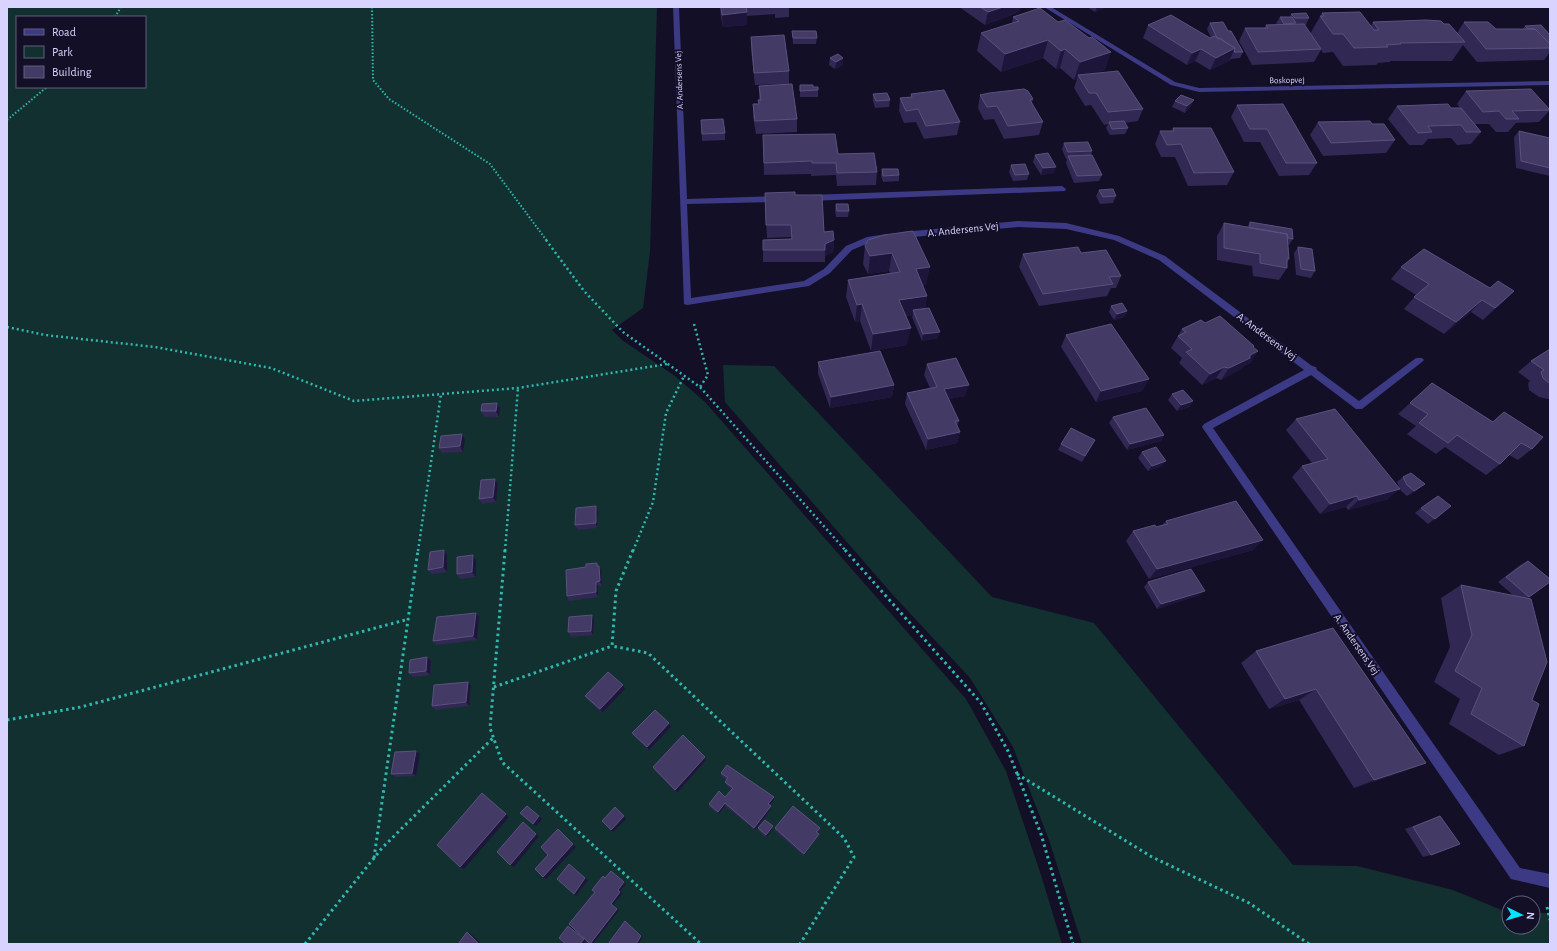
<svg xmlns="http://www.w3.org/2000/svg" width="1557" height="951" font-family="'Alegreya Sans',sans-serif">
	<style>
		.green { fill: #12302f; fill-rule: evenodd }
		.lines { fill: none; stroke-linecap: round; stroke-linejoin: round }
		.path-far2 { stroke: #2fb8b0; stroke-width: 2; stroke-dasharray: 1.5 2; stroke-linecap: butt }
		.path-far1 { stroke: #2fb8b0; stroke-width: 2.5; stroke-dasharray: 2 3; stroke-linecap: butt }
		.path { stroke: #2fb8b0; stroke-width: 3; stroke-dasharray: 2.5 3.5; stroke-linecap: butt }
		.minor { fill: #3d3a85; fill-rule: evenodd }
		.wall { fill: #312854 }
		.shaded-wall { fill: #1d163a }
		.building { fill: #433a66; stroke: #5a527e }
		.labels { text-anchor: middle; stroke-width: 4; stroke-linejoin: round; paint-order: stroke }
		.far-street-label { font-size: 9px; fill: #d9d4ff; stroke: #130f26 }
		.street-label { font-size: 11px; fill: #d9d4ff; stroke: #130f26 }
	</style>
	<rect width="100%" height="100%" fill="#130f26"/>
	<path class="green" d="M7 7H657L650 252 643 308 612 330 622 340 675 376 705 402 966 699 1006 771 1041 875 1062 944H7ZM17 17H145V87H17Z
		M723 365 774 366 992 597 1094 623 1293 865 1357 866 1453 890 1504 911H1509V927H1533V913H1550V944H1082L1049 840 1013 747 970 678 893 595 725 402Z"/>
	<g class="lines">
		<path class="path-far2" d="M372 7 373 80 389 99 490 164 547 241
			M115 17 121 7
			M7 120 47 87"/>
		<path class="path-far1" d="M546 240 584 291 623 332 700 387 846 551
			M694 324 708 375 700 387
			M7 327 45 335 155 347 271 368 354 401 518 388 667 364
			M418 551 441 394
			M505 551 518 388
			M633 551 653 502 666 413 684 376"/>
		<path class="path" d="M505 550 490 728 502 762 701 944
			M633 550 616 591 612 646 648 653 844 838 854 857 800 944
			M845 550 981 703 1008 751 1041 834 1073 944
			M494 687 612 646
			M7 720 81 707 409 619
			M1017 774 1152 857 1249 903 1309 944
			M374 858 418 550
			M1547 907 1550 920
			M305 944 382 848 494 737"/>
		<path class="minor" d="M673 7H679L687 199 777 196 781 199 777 202 687 204 691 298 804 281 824 269 846 246 867 237 887 234 891 237 890 239 871 242 852 250 830 273 809 286 687 305 684 304Z
			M1044 7H1051L1175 82 1199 88 1550 81V85L1199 92 1171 85Z
			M1062 186 1066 189 1065 191 809 201 805 198 809 195Z
			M1018 221 1066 223 1119 236 1165 256 1312 366 1316 367 1317 370 1359 401 1416 358H1422L1424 360 1422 362 1362 409H1356L1311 375 1213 428 1520 868 1550 874V888L1511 879 1202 427 1204 424 1304 370 1159 260 1114 240 1066 229 1018 227 903 238 899 235 903 232Z"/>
	</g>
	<path class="wall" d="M720 7H789V17L775 18V14L747 16V25L723 27 721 18Z
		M959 7H1021L1019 12 985 25Z
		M1087 7H1106L1095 12Z
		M1322 13 1371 26 1373 22 1444 24 1457 33 1464 22 1496 29H1523L1525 26 1550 35V52L1544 60 1477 62 1463 45 1452 61H1390V62L1378 63 1376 65 1343 66 1333 52 1323 53 1321 50 1314 62 1252 65 1239 41 1245 28H1264L1266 25 1277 24 1276 23 1280 17H1290L1291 14 1309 18 1306 25H1304L1310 34Z
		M1013 17 1105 70 1092 74 1143 109 1138 121 1125 123 1128 128 1125 134 1110 135 1106 128 1108 124 1104 125 1091 105 1085 106 1074 88 1077 79 1074 80 1060 68 1056 69 1043 58 1001 72 977 51 981 33 1012 24Z
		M1210 23 1228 31 1243 52 1240 58 1231 59 1229 61 1210 70 1195 61 1187 65 1143 38 1148 25 1210 38H1211L1207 29Z
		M792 31 817 38 816 44H793Z
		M751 37 789 71V84L755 85 751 49Z
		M830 58H843V65L835 69 829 65Z
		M800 85 813 87H818V97H800Z
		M759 86 797 119V132L756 134 753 117V104H758L759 100Z
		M1466 91 1550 110 1539 122 1516 123 1508 132H1496L1489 124H1475L1481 132 1471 144 1457 145 1451 138 1428 139 1423 145H1409L1388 119 1397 106 1451 108H1460L1457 104Z
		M873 94 890 100 889 107 875 108 873 101Z
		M911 94 960 122 957 135 924 139 916 122 904 123 899 111 900 98 911 97Z
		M980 95 1033 99 1032 103 1043 122 1039 135 1004 139 994 119 984 120 978 108Z
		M1175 101 1191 106 1185 113 1172 107Z
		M1237 105 1317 163 1309 175 1279 176 1260 142H1244L1231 117Z
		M701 120 725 133V140L702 141Z
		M1318 122 1372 124 1395 140 1386 153 1323 156 1310 135Z
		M1173 128 1234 172 1227 185 1188 186 1175 157H1161L1155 144 1160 131H1172Z
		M1519 131 1550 138V176L1516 168 1514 137Z
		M763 135 838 154 877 172 876 185 837 186 836 175 811 176V174L764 175Z
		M1064 143 1092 151 1091 155 1102 175 1099 181 1074 183 1066 163 1067 159H1066L1062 149Z
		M1035 155 1054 173 1041 175 1033 162Z
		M1011 165 1029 174 1027 180 1013 181 1009 172Z
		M882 169 899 175V181L883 182 881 176Z
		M1099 190 1116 196 1113 203 1100 204 1096 196Z
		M795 195 824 232 834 240 833 252 825 256V262H763V240L791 239V237L767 238 765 205Z
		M836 204 849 211 848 217H836L835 210Z
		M1250 222 1293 239 1289 245H1288L1289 259 1287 263V268L1279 280 1253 276 1252 266 1217 260V236L1224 223 1247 227Z
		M884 235 926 285H923L927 296 925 309 938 338 922 341 912 317 913 315 906 316 907 345 871 351 860 321 855 322 846 297 848 280 890 273 889 271 868 274 863 264 865 246Z
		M1298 247 1315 271 1311 278 1296 275 1294 253Z
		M1081 253 1121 276 1116 288H1111L1107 296 1039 306 1019 267 1023 254Z
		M1401 267 1490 288 1514 291 1502 303 1483 320 1471 312 1444 334 1404 309 1416 295 1391 279Z
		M1111 306 1127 311 1124 317 1114 320 1109 312Z
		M1205 323 1254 346 1253 348 1258 351 1250 363 1244 366 1241 369 1221 380 1216 378 1202 385 1179 363 1182 358 1171 348 1182 329Z
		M1066 335 1149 379 1142 391 1096 402 1061 347Z
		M1550 349V398L1548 399 1539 397 1529 390 1528 383 1530 381 1518 372 1531 361Z
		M818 362 894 385 892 397 830 408 818 374Z
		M927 364 965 396 949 399 959 421 957 426 960 432 957 443 926 450 905 404 907 393 930 388 924 375Z
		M1172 394 1193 401 1189 407 1177 411 1168 400Z
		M1410 403 1492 422 1504 412 1532 449 1518 460 1509 455 1500 464 1486 475 1445 447 1436 454 1407 434 1416 426 1398 414Z
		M500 409 499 417H484L481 411Z
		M1113 417 1164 435 1161 441 1127 450 1109 423Z
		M1296 419 1388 499 1348 510 1346 507 1320 514 1292 477 1302 466 1312 463 1286 430Z
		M465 440 463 452 442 453 439 448Z
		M1095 440 1082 462 1058 450 1061 444Z
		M1142 452 1162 466 1148 471 1138 458Z
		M1403 477 1418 490 1407 496 1401 491 1397 482Z
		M495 479 498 484 496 502 482 504 479 499Z
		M1451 506 1428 524 1415 513 1421 508Z
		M598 511 597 528 578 530 575 525Z
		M1166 521 1253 550 1149 579 1126 541 1133 531 1156 527 1162 525Z
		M447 555V572L432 574 428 570Z
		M476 560V577L460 579 457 574Z
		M1528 561 1529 597 1528 598 1532 700 1524 746 1499 755 1449 724 1460 699 1434 682 1450 647 1441 598 1461 585 1514 596 1498 582 1520 565Z
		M597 563 601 570 602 586H598V597L569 601 567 596 586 567Z
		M1148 582 1200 595 1157 609 1144 587Z
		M479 617 477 640 437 645 433 641Z
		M594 620 593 635 571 637 568 632Z
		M1333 628 1426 763 1405 771 1354 788 1299 700 1269 709 1241 663 1256 651Z
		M427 657 431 661 430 675 413 677 409 673Z
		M468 682 471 685 469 706 436 710 432 706Z
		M625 689 602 713 587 699 585 696Z
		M669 723 671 727 649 750 634 736 632 733Z
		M420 754 416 776 396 777 391 774Z
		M706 760 677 793 654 770 653 767Z
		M721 773 774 797V800L770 805 771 809 755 830 725 806 719 814 709 807V804L725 797 731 789 726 785 725 782 726 780 721 776Z
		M1440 816 1431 855 1423 857 1405 829Z
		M758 828H773L766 838 759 831Z
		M775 828H820L819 831 817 833 818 836 804 856 775 831Z"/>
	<path class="shaded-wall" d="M1003 7H1021L1019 12 985 25 988 12Z
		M1097 7H1106L1095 12Z
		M747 12V25L723 27 722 15Z
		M1048 40 1043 58 1001 72 1005 54Z
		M1235 48 1229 61 1210 70 1216 58Z
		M1065 49 1060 68 1056 69 1061 51Z
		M1201 49 1195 61 1187 65 1192 53Z
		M1111 52 1105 70 1080 78 1078 75 1077 79 1074 80 1080 62Z
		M843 58V65L835 69 836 62Z
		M1194 100 1191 106 1185 113 1187 106Z
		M1056 167 1054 173 1041 175 1043 168Z
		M834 240 833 252 825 256V244Z
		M892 253 889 271 868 274 870 256Z
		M930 267 926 285 913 287 916 269Z
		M1514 291 1502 303 1483 320 1495 308Z
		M927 296 924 313 913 310V315L896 317 899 300Z
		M1482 300 1471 312 1444 334 1456 322Z
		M862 304 860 321 855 322 857 305Z
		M1127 311 1124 317 1114 320 1117 314Z
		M911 328 907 345 871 351 873 334Z
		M940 332 938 338 922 341 923 334Z
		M1258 351 1250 363 1244 366 1241 369 1221 380 1229 368 1250 355Z
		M1224 367 1216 378 1202 385 1210 374Z
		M1149 379 1142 391 1096 402 1101 391Z
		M894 385 892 397 830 408 831 397Z
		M969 385 965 396 941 401 944 389Z
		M1193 401 1189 407 1177 411 1181 405Z
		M497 403 500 409 499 417 496 411Z
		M960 432 957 443 926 450 928 439Z
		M462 434 465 440 463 452 460 446Z
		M1164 435 1161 441 1127 450 1130 444Z
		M1166 461 1162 466 1148 471 1152 466Z
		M495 479 498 484 496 502 493 497Z
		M1425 484 1418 490 1407 496 1414 491Z
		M1400 489 1388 499 1348 510 1359 500Z
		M1357 496 1346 507 1320 514 1330 504Z
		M596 506 598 511 597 528 596 523Z
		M1263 540 1253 550 1149 579 1157 569Z
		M444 550 447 555V572L443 567Z
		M473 555 476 560V577L472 572Z
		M599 566 601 570 602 586 600 581Z
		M596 582 598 586V597L596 592Z
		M1205 591 1200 595 1157 609 1161 604Z
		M476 613 479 617 477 640 473 636Z
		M592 615 594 620 593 635 591 631Z
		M427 657 431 661 430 675 426 671Z
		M468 682 471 685 469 706 466 702Z
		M623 685 625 689 602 713 600 709Z
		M1316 689 1299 700 1269 709 1285 699Z
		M669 723 671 727 649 750 647 747Z
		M416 751 420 754 416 776 412 773Z
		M705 757 706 760 677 793 675 790Z
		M1426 763 1405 771 1354 788 1374 780Z
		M486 796 509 817 464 869 460 867Z
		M774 797V800L768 807V804Z
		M725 803V806L719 814 718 812Z
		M771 806V809L755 830 754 828Z
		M539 816 542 819 536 826 533 824Z
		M624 816 626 819 613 832 611 830Z
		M523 822 539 836 514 867 510 865Z
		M773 826V828L766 838V835Z
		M558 829 576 847 546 879 543 877Z
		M819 834 818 836 804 856V854Z
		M569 864 588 880 576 896 574 894Z
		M624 882 626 884 620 891 622 894 613 905 619 910 593 944H590L618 890Z
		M625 921 643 937 638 944H636Z
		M568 926 571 927 586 941 584 944H580Z
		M467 932 471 934 482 944H479Z"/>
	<path class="building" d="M721 7H746L747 12 722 15Z
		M980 7H1003L988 12Z
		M1040 8 1058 22 1065 20 1089 38 1092 37 1111 52 1080 62 1065 49 1061 51 1048 40 1005 54 981 33 1019 21 1013 17Z
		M1360 12 1374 30H1379L1373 22 1426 20 1441 21 1444 24H1449L1465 42 1400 43 1401 44 1386 45 1388 47 1354 48 1343 34H1333L1320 16H1324L1322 13Z
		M1306 13 1309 18H1295L1291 14Z
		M1171 15 1210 38 1215 36 1235 48 1216 58 1201 49 1192 53 1148 25Z
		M1280 17H1292L1296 23 1284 24Z
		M1223 22 1228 31H1231L1243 52H1234L1235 48 1223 41 1222 39H1219L1217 38 1210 23Z
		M1464 22H1488L1496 29H1535L1550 44V48L1486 49Z
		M1304 24 1321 49 1258 52 1245 28H1268L1266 25Z
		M1541 25 1550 35V43H1549L1535 29H1528L1525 26Z
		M792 31H816L817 38H793Z
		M784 35 789 71 754 73 751 37Z
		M838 54 843 58 836 62 830 58Z
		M1118 71 1143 109 1108 112 1096 93H1089L1078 75Z
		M792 84 797 119 755 121 753 104H759L758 100H761L759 86Z
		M800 85H813V87H818V90L800 91Z
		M1024 89 1028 91 1033 99 1030 100 1043 122 1008 126 997 106 987 107 980 95 989 93Z
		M1531 89 1550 110 1512 111 1519 119H1506L1499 111 1483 112 1466 91Z
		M944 90 960 122 926 126 918 109 906 111 900 98 912 97 911 94Z
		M887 93 890 100 876 101 873 94Z
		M1181 95 1194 100 1187 106 1175 101Z
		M1283 104 1317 163H1286L1267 129H1250L1237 105Z
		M1448 104 1451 108H1461L1481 132H1466L1461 125 1428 126 1432 132 1418 133 1397 106Z
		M723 119 725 133 702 134 701 120Z
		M1124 121 1128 128 1112 129 1109 122Z
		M1370 121 1372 124H1384L1395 140 1331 143 1318 122Z
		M1173 128H1211L1234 172 1194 173 1181 144 1167 145 1160 131H1174Z
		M1519 131 1550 138V168L1521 161Z
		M835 134 838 154 874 153 877 172 837 173 836 163H812V161L764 163 763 135Z
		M1088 142 1092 151 1068 152 1064 143Z
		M1048 153 1056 167 1043 168 1035 155Z
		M1092 155 1102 175 1077 176 1068 156Z
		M1025 164 1029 174 1015 175 1011 165Z
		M882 169H898L899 175 883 176Z
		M1113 189 1116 196 1103 197 1099 190Z
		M795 192V195H822L824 232 833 231 834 240 825 244V250H763V240L792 239 791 225H766L765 193Z
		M836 204H848L849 211H837Z
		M1250 222 1292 229 1293 239 1288 238 1287 234 1250 228Z
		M1224 223 1287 234 1289 259H1287V268L1260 263V254L1224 248Z
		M913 231 930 267 916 269 927 296 899 300 911 328 873 334 862 304 857 305 848 280 900 272 892 253 870 256 865 246 868 240 884 235Z
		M1078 247 1081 253 1106 250 1121 276 1109 277 1113 284 1043 294 1023 254Z
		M1298 247 1312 249 1315 271 1301 269Z
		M1424 249 1490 288 1498 281 1514 291 1495 308 1482 300 1456 322 1414 297 1429 284 1401 267Z
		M1122 303 1127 311 1117 314 1111 306Z
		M929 308 940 332 923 334 913 310Z
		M1220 316 1254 346 1253 347 1258 351 1250 355V358L1229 368 1224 367 1210 374 1186 352 1192 349 1178 336 1186 332 1182 329 1201 320 1205 323Z
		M1111 324 1149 379 1101 391 1066 335Z
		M1550 349V384L1543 378 1541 372 1544 370 1531 361Z
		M880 351 894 385 831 397 818 362Z
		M956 358 969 385 944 389 959 421H955L960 432 928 439 907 393 937 387 927 364Z
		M1432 383 1493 422 1504 412 1543 437 1532 449 1521 443 1500 464 1457 435 1448 443 1419 423 1428 414 1410 403Z
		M1183 390 1193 401 1181 405 1172 394Z
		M497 403 496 411H481L482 404Z
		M1146 408 1164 435 1130 444 1113 417Z
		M1335 409 1400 489 1359 500 1357 496 1330 504 1302 466 1328 459 1296 419Z
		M1071 428 1095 440 1085 456 1061 444Z
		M462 434 460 446 439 448 441 436Z
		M1156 447 1166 461 1152 466 1142 452Z
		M1411 473 1425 484 1414 491 1407 485 1403 477Z
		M495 479 493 497 479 499 481 480Z
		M1438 496 1451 506 1435 519 1421 508Z
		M1236 501 1263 540 1157 569 1133 531 1155 525 1156 527 1168 524 1166 521Z
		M596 506V523L575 525 576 508Z
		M444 550 443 567 428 570 430 552Z
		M473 555 472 572 457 574V557Z
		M1528 561 1550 579V582L1529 597 1506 577Z
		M597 563V566H599L600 581 596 582V592L567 596 566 570 586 567V564Z
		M1191 569 1205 591 1161 604 1148 582Z
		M1461 585 1531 599 1547 662 1532 700 1539 704 1524 746 1471 714 1482 688 1455 671 1472 635Z
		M476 613 473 636 433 641 437 617Z
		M592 615 591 631 568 632 569 617Z
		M1333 628 1426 763 1374 780 1316 689 1285 699 1256 651Z
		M427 657 426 671 409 673 410 660Z
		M608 672 623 685 600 709 585 696Z
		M468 682 466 702 432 706 434 685Z
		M655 710 669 723 647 747 632 733Z
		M683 735 705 757 675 790 653 767Z
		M416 751 412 773 391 774 395 752Z
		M727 765 774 797 768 804 771 806 754 828 725 803 718 812 709 804 719 791 725 797 733 788 725 782 728 778 721 773Z
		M482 793 506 814 460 867 437 845Z
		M527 806 539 816 533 824 520 813Z
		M793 806 820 828 816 832 819 834 804 854 775 828Z
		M615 807 624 816 611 830 602 821Z
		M1440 816 1460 844 1431 855 1413 827Z
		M765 820 773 826 766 835 758 828Z
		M523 822 536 834 510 865 497 852Z
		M558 829 573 844 543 877 535 869 548 855 541 847Z
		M569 864 585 878 574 894 557 879Z
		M611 871 624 882 618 890 620 892 611 904 617 909 590 944 569 924 595 892 592 890 603 876 605 878Z
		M625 921 641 936 636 944H608Z
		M568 926 584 939 580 944H566L559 938Z
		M467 932 479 944H458Z"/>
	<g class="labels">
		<g class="far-street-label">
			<text transform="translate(679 80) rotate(-92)" y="3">A. Andersens Vej</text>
			<text transform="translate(1287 80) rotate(-1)" y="3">Boskopvej</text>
		</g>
		<g class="street-label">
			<text transform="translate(963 229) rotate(-6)" y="4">A. Andersens Vej</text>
			<text transform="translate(1267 336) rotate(37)" y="4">A. Andersens Vej</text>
			<text transform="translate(1357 644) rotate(55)" y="4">A. Andersens Vej</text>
		</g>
	</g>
	<rect width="1557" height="951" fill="none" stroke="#d9d4ff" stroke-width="16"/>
	<rect x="16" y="16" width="130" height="72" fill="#130f26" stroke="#625e7d"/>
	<rect x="24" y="29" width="20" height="6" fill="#3d3a85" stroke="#625e7d"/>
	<text x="52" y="36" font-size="12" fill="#d9d4ff">Road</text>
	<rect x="24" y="46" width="20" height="12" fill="#12302f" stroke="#625e7d"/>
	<text x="52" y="56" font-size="12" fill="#d9d4ff">Park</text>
	<rect x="24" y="66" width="20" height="12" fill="#433a66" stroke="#625e7d"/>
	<text x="52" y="76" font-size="12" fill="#d9d4ff">Building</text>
	<g transform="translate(1521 915) rotate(95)"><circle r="19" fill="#130f26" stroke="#625e7d"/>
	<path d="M0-3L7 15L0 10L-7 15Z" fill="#00e5ff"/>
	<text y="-6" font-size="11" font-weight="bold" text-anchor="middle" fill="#d9d4ff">N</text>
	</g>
</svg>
